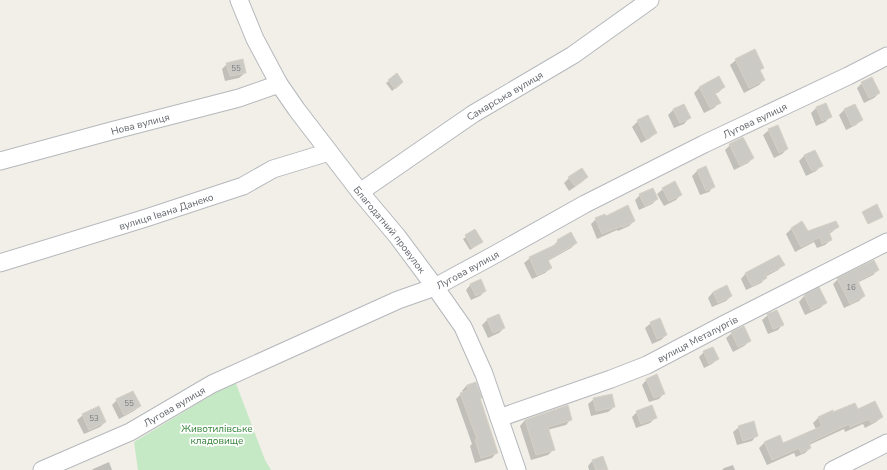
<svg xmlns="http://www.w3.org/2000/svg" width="887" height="470" font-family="'Nunito Sans',sans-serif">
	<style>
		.green { fill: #c5e8c5 }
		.shadow { fill: #0003 }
		.building { fill: #cccac5; stroke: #d6d1c6 }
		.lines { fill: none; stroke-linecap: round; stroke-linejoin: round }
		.minor-casing { stroke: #b5b8bc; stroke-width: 19 }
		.minor { stroke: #fff; stroke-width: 17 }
		.labels { text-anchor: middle; stroke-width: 3.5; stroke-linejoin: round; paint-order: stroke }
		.number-label { font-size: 8px; fill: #7a7d7f }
		.street-label { font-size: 10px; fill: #5f6368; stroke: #fff }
		.park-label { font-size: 10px; fill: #348238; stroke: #fff }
	</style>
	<rect width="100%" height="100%" fill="#f1efe8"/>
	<path class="green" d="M235 381 265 460 271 470H138L134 442Z"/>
	<path class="shadow" d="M736 60 763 68 759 71 764 80 759 85 744 93 730 65Z
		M227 64 245 73 239 78 225 81 222 69Z
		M719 78 724 87 719 92 715 94 719 103 714 108 704 113 694 93 699 88Z
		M389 81 400 84 392 91 386 83Z
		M862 83 879 93 874 98 864 103 857 88Z
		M825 104 831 116 825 122 816 126 811 113 816 108Z
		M854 105 861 120 856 125 846 130 839 115 844 110Z
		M673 110 689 118 684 124 674 128 668 115Z
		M638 121 656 133 650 138 641 143 632 127Z
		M769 130 787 149 782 154 774 158 763 135Z
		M730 145 753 158 748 163 734 170 725 150Z
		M814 151 821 166 816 171 806 176 799 161 804 156Z
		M706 167 714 186 709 192 700 195 692 176 697 171Z
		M587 177 582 182 569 191 564 183 569 178Z
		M663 189 681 194 676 200 664 206 657 194Z
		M640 195 657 199 652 204 639 210 635 200Z
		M605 217 634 221 629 226 618 231 617 230 597 239 591 224 596 219Z
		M802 223 807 233 838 227 832 232 829 234 831 240 825 245 817 248 814 242 795 252 786 234 791 229Z
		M475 231 482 242 470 250 463 239Z
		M558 241 576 243 571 248 548 261 551 268 545 273 532 279 524 263 530 258 553 247V246Z
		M783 265 778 270 765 277 766 278 761 283 746 290 741 279 746 273Z
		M878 270 873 275 857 283 864 296 859 301 844 308 833 284 838 279Z
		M471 284 485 291 480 296 471 300 466 290Z
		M819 289 826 303 820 308 805 315 799 302 804 296Z
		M713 292 731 296 726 301 712 307 708 298Z
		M498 315 504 328 499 333 488 338 482 325 487 320Z
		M768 315 783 324 778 330 768 334 762 320Z
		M651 323 666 335 661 340 652 344 645 328Z
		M732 333 750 341 744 346 733 352 726 338Z
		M704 352 718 359 712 364 704 368 699 357Z
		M647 379 664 393 659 399 649 402 642 385Z
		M467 385 479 399 497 452 492 458 475 463 470 446 472 444 456 399 461 394 463 393 462 391Z
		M594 399 614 407 608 412 591 416 588 404Z
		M117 400 140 406 134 411 119 419 112 405Z
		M857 411 882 417 876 422 865 428 863 424 845 432 844 429 809 445 810 448 805 453 796 457 794 453 767 465 759 448 765 442 783 444 816 429 813 423 818 418 833 413Z
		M637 412 655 418 650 423 636 428 632 417Z
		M83 415 105 422 100 427 84 434 77 420Z
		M571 419 566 425 547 430 553 450 548 455 531 460 520 426 525 420Z
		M739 427 757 435 752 441 737 445 733 432Z
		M593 460 607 470H589L588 466Z
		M109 462 112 470H92L93 469Z
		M733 465 735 470H722L724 468Z"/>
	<path class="building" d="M755 49 764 68 760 70 765 80 749 88 735 59Z
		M243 59 246 73 230 76 226 63Z
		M397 73 403 82 395 89 388 80Z
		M719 76 725 87 715 93 721 103 710 108 699 87Z
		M872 77 880 93 869 98 861 82Z
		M826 103 832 117 822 121 816 107Z
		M684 104 691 118 680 123 673 109Z
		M855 104 863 120 852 126 844 109Z
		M648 115 657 133 646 139 637 120Z
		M778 125 788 149 779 153 768 129Z
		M743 137 754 158 740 166 729 144Z
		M815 150 823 166 812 171 804 155Z
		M706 166 715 187 706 191 697 170Z
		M582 168 588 177 575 186 568 177Z
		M675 181 682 195 669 201 662 188Z
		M653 188 658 199 645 206 639 194Z
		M877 204 883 217 868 224 862 212Z
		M628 205 635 221 623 227 622 226 602 234 595 218 605 214 606 216Z
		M802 221 808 231 836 221 839 227 829 232 832 240 822 244 820 237 801 247 791 228Z
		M475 229 483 242 472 248 465 235Z
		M571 232 577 243 548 260 552 268 537 275 529 257 559 243 557 240Z
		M779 255 785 265 765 275 767 278 752 286 745 273Z
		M874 260 879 270 858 281 865 296 850 304 837 278Z
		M481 279 486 291 476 296 470 284Z
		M727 285 732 296 718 303 713 292Z
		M819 287 827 303 811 310 804 295Z
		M777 310 784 325 773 329 767 314Z
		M499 314 505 328 493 333 487 319Z
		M660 318 667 335 657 339 650 322Z
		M744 326 751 341 738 347 731 332Z
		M713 347 719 359 709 364 703 351Z
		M657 374 665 394 654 398 646 379Z
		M476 382 482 398H480L498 453 481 458 475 440 477 439 460 393 468 390 467 385Z
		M133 391 141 406 124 415 116 399Z
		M612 394 615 407 596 411 593 398Z
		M875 401 883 417 871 423 869 419 850 427 849 424 809 443 811 448 801 453 799 448 772 460 764 442 780 435 783 443 822 426 818 417 833 410V412L855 403 858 409Z
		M568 405 572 420 548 427 555 450 536 455 525 420Z
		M652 405 657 418 641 424 636 411Z
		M99 406 106 422 89 430 82 414Z
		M754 421 758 436 743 441 738 426Z
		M603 456 608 470H596L592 460Z"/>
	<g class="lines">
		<g class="minor-casing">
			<g id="minor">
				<path id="s1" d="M239 0 255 39 279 84 297 110 360 192 397 236 435 287 463 327 484 374 517 470"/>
				<path id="s2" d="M0 161 111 131 239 98 279 84"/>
				<path id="s3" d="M360 192 473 114 573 55 650 0"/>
				<path id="s4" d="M0 263 146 218 243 186 273 169 329 152"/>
				<path id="s5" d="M499 418 611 379 647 365 723 325 887 242"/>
				<path id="s6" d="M42 470 130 432 212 384 398 300 435 287 494 255 585 204 704 144 848 76 887 56"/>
				<path d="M833 470 887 443"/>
			</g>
		</g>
		<use href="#minor" class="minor"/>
	</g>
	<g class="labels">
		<g class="number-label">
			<text x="236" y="71">55</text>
			<text x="851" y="290">16</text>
			<text x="129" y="406">55</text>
			<text x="94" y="421">53</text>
		</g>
		<g class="street-label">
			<text dy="4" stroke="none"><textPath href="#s3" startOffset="174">Самарська вулиця</textPath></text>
			<text dy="4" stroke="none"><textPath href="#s6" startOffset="795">Лугова вулиця</textPath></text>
			<text dy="4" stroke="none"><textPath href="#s2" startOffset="145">Нова вулиця</textPath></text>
			<text dy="4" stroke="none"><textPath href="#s4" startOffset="174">вулиця Івана Данеко</textPath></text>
			<text dy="4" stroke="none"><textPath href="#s1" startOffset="276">Благодатний провулок</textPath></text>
			<text dy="4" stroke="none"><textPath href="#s6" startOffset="471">Лугова вулиця</textPath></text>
			<text dy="4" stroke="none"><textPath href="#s5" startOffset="214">вулиця Металургів</textPath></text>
			<text dy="4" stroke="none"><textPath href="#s6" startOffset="147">Лугова вулиця</textPath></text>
		</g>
		<g class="park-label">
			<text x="217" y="432">Животилівське<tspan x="217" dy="12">кладовище</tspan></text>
		</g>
	</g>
</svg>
